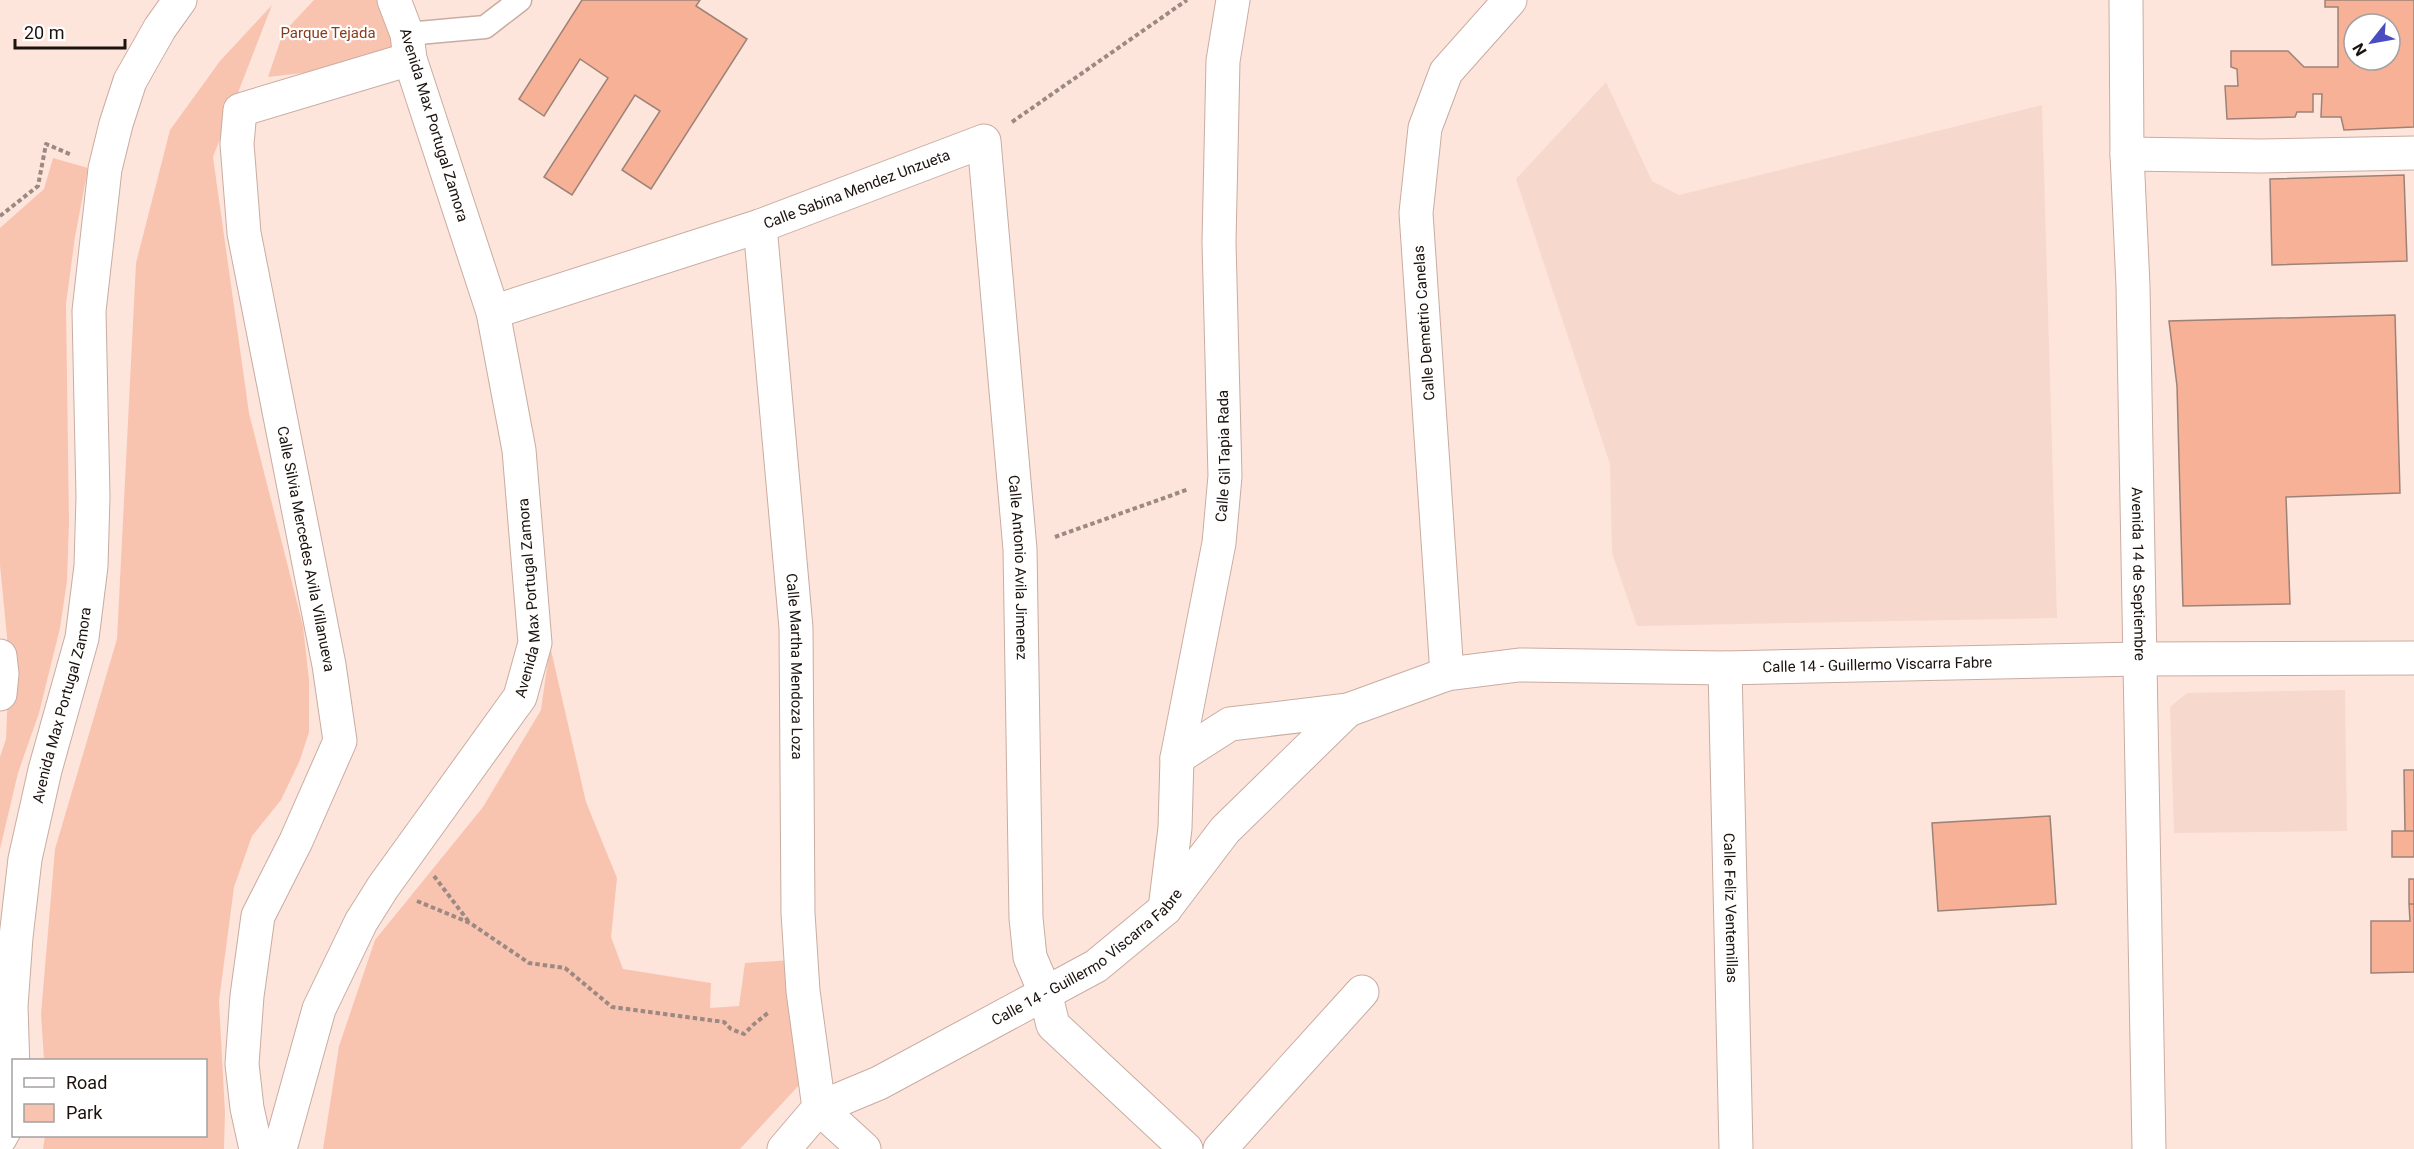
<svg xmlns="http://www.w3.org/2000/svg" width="2414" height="1149" font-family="Roboto,sans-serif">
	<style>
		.built { fill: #f7d8cd }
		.green { fill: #f8c4b0 }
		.building { fill: #f6b197; stroke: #9d8277; stroke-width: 1.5; fill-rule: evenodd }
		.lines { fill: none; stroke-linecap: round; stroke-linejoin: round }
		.lane-casing { stroke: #c9aca1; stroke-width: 25 }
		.street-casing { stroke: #c9aca1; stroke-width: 35 }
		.secondary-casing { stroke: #c9aca1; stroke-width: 35 }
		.path { stroke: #9b8982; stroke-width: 4; stroke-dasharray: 4.5 3; stroke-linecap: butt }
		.lane { stroke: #fff; stroke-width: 22 }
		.street { stroke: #fff; stroke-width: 33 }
		.secondary { stroke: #fff; stroke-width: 33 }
		.labels { text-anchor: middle; stroke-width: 4.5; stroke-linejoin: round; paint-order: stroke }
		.park-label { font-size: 15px; fill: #8b3b19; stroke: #fff }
		.street-label { font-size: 15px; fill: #1c120e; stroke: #fff }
	</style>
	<rect width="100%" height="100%" fill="#fde5dc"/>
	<path class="built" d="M1606 82 1652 181 1679 195 2042 105 2057 618 1637 626 1612 553 1610 464 1516 179Z
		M2345 690 2347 831 2174 833 2170 707 2187 693Z"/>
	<path class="green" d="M314 0H380L394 49 320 71 268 77 283 33Z
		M272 5 213 157 249 413 303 626 309 680V732L300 760 281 800 252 836 234 887 219 1001 225 1113 224 1149H43L45 1136H206V1060H44L41 1014 55 849 117 639 136 263 170 130 220 61Z
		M53 158 88 168 75 237 66 304 69 522 67 581 60 628 39 713 18 773 0 849V757L6 739 8 689 7 637 0 565V228L44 189Z
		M550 646 586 802 617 878 611 937 623 969 711 983 710 1008 739 1006 745 963 792 960 800 1084 740 1149H323L339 1046 375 940 483 807 541 710Z"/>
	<path class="building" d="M582 0H700L696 6 747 39 651 189 622 170 660 111 635 95 572 195 544 177 608 78 580 59 544 116 519 99Z
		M2325 0H2414V127L2344 130 2341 117H2321L2322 94H2313V112H2297L2295 117 2227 119 2225 86H2238L2237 69 2231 67V51H2288L2304 67H2338V7H2325ZM2354 24H2390V60H2354Z
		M2404 175 2407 261 2272 265 2270 179Z
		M2395 315 2400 493 2286 497 2290 604 2183 606 2177 386 2169 321Z
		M2404 770H2414V831H2405Z
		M2050 816 2056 904 1938 911 1932 823Z
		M2392 831H2414V857H2392Z
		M2409 879H2414V904H2409Z
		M2409 904H2414V972L2371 973V921H2410Z"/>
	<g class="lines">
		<g class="lane-casing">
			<path id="lane" d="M407 34 485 27 520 0"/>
		</g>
		<g class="street-casing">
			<g id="street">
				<path d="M2127 154 2260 156 2414 153"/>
				<path id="s1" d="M760 226 796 628 798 913 803 991 819 1108"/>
				<path id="s2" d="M493 312 760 226 984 141 1020 549 1026 918 1030 957 1045 992 1053 1025 1186 1149"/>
				<path d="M0 656 2 674 0 694"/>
				<path id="s3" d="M1725 668 1736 1149"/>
				<path d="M1447 674 1416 213 1425 128 1446 72 1510 0"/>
				<path id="s4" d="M1177 758 1230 724 1348 710 1447 674 1519 665 1725 668 2139 659 2414 658"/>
				<path id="s5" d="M1165 909 1175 828 1177 758 1219 543 1225 476 1219 242 1223 61 1233 0"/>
				<path d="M819 1108 864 1149"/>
				<path id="s6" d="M0 1138 6 1127 13 1069 11 1006 16 937 25 859 45 770 82 638 91 566 93 497 89 311 105 169 116 124 130 81 160 28 180 0"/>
				<path d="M256 1149 247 1108 242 1064 247 996 258 916 296 841 340 741 329 665 244 233 237 144 240 110 410 59"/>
				<path id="s7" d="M784 1149 819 1108 879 1083 1096 966 1165 909 1225 830 1348 710"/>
				<path d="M1220 1149 1362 992"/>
			</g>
		</g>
		<g class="secondary-casing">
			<g id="secondary">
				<path id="s8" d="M2126 0 2127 154 2133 286 2149 1149"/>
				<path id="s9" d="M280 1149 319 1009 361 922 383 887 520 697 535 643 519 450 493 312 410 59 407 34 394 0"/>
			</g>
		</g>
		<path class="path" d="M1012 122 1187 0
			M0 216 38 186 46 144 72 155
			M1055 537 1189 489
			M434 876 469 922
			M417 901 470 923 529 963 565 968 612 1007 724 1022 731 1029 744 1034 753 1025 769 1012"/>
		<use href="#lane" class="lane"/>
		<use href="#street" class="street"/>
		<use href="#secondary" class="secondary"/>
	</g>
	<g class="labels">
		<g class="park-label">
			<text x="328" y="38">Parque Tejada</text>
		</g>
		<g class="street-label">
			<text transform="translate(434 125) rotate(73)" y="5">Avenida Max Portugal Zamora</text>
			<text dy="5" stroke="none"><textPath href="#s2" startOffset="384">Calle Sabina Mendez Unzueta</textPath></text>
			<text transform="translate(1424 323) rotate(-94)" y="5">Calle Demetrio Canelas</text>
			<text dy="5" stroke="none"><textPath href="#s5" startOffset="458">Calle Gil Tapia Rada</textPath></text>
			<text transform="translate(306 549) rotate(79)" y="5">Calle Silvia Mercedes Avila Villanueva</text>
			<text dy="5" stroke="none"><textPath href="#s2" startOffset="948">Calle Antonio Avila Jimenez</textPath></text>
			<text dy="5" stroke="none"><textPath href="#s8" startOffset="574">Avenida 14 de Septiembre</textPath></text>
			<text dy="5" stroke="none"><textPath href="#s9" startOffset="618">Avenida Max Portugal Zamora</textPath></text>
			<text dy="5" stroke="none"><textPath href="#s4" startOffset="718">Calle 14 - Guillermo Viscarra Fabre</textPath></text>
			<text dy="5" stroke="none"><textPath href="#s1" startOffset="442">Calle Martha Mendoza Loza</textPath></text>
			<text dy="5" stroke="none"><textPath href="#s6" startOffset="440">Avenida Max Portugal Zamora</textPath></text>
			<text dy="5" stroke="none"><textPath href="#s3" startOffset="240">Calle Feliz Ventemillas</textPath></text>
			<text dy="5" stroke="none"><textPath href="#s7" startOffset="363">Calle 14 - Guillermo Viscarra Fabre</textPath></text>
		</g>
	</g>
	<rect x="12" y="1059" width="195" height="78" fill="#ffffff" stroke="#a4a09f" stroke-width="1.5"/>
	<rect x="24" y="1078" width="30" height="9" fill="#ffffff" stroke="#a4a09f" stroke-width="1.5"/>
	<text x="66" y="1089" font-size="18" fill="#1c120e">Road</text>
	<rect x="24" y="1104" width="30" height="18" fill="#f8c4b0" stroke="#a4a09f" stroke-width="1.5"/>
	<text x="66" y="1119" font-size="18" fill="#1c120e">Park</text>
	<g transform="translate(2372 42) rotate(239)"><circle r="28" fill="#ffffff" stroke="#a4a09f" stroke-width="1.5"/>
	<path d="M0-4.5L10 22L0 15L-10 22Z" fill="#4b4cc2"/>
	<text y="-9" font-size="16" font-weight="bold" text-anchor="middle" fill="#1c120e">N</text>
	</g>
	<path d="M15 39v9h110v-9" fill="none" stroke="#1c120e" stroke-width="3"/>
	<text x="24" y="39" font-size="18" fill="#1c120e" stroke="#ffffff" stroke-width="4.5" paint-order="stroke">20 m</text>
</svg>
